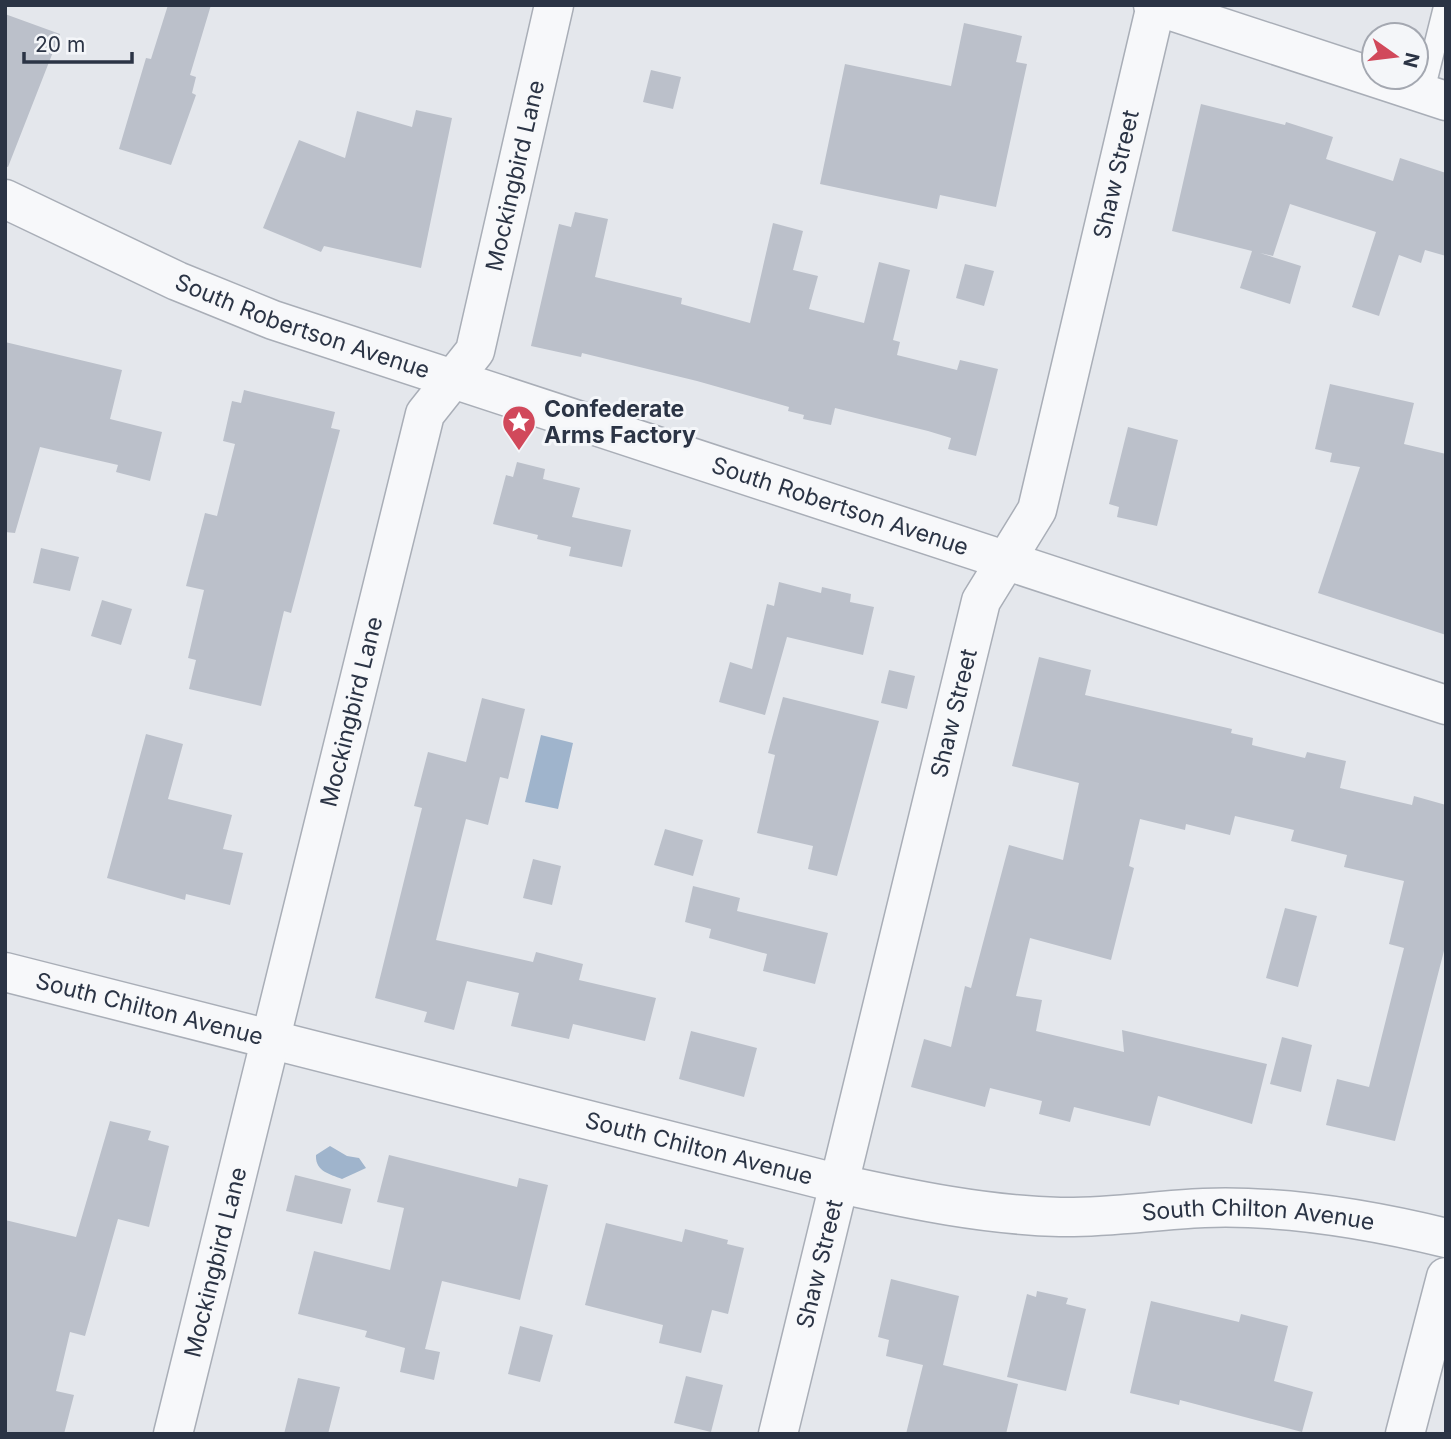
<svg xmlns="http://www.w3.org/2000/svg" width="1451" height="1439" font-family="Inter,sans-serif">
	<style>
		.water { fill: #9fb4cc }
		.building { fill: #bbc0ca }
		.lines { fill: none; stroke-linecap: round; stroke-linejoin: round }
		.service-casing { stroke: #a9aeb7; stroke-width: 24 }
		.minor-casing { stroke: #a9aeb7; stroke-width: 41 }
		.service { stroke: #f7f8fa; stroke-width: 21 }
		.minor { stroke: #f7f8fa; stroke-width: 38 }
		.labels { text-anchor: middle; stroke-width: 6; stroke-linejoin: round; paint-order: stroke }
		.street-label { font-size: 23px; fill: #2b3445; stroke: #f4f6f9 }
		.poi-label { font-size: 23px; font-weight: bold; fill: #2b3445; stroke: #f4f6f9; text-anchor: start }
	</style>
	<rect width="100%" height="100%" fill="#e4e7ec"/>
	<path class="water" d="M541 735 573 743 558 809 525 802Z
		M330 1146 347 1156 359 1158 366 1168 342 1179C329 1174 315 1171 316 1155Z"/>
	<path class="building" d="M168 5H211L190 75 196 77 192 93 196 95 171 165 119 149 146 58 151 59Z
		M5 14 60 34 8 167 5 166Z
		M964 23 1022 36 1016 62 1027 64 996 207 940 195 937 209 820 184 845 64 951 86Z
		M651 70 681 77 673 109 643 102Z
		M1201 104 1285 125 1286 122 1333 137 1326 159 1393 181 1400 158 1446 173V256L1425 250 1421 263 1399 255 1379 316 1352 307 1376 232 1290 204 1273 256 1260 253 1301 266 1290 304 1240 288 1252 251 1172 231Z
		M416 110 452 118 421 268 324 246 321 252 263 228 299 140 345 158 357 111 412 127Z
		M575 212 608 219 595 277 682 298 681 304 750 323 773 223 803 231 793 270 818 276 809 309 864 323 879 262 910 270 893 340 900 342 897 355 957 370 960 360 998 369 976 456 948 449 951 438 928 431 835 408 831 425 803 419 804 415 788 411 789 407 697 381 582 353 581 357 531 346 559 224 571 227Z
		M965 264 994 271 984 306 956 298Z
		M5 342 122 370 110 419 162 432 150 481 116 472 118 465 40 447 15 533 5 532Z
		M1330 384 1414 403 1404 444 1446 454V635L1318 593 1360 467 1330 462 1332 453 1315 449Z
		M244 390 335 412 331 428 340 430 291 613 284 611 261 706 189 689 196 660 188 658 204 590 186 586 205 513 217 516 235 444 223 441 232 401 241 403Z
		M1128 427 1178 440 1157 526 1117 517 1119 507 1109 504Z
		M517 462 545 469 543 479 580 488 572 517 631 530 622 567 569 556 571 547 537 539 538 535 493 524 506 475 513 477Z
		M41 548 79 557 70 591 33 583Z
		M779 582 821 593 822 587 851 594 850 602 874 607 863 655 787 637 765 715 719 702 730 662 752 669 767 604 774 606Z
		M102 600 132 609 121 645 91 636Z
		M1039 657 1091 670 1085 695 1232 729 1231 733 1253 738 1252 745 1305 758 1307 752 1346 761 1340 788 1412 805 1414 796 1446 805V943L1395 1141 1326 1125 1337 1079 1369 1087 1404 948 1389 944 1404 881 1344 867 1347 855 1291 841 1294 830 1235 816 1230 835 1186 824 1185 830 1140 819 1129 866 1134 868 1111 960 1030 938 1016 996 1042 1000 1036 1031 1124 1052 1122 1030 1267 1064 1252 1124 1158 1096 1150 1126 1074 1107 1070 1122 1039 1114 1042 1101 990 1088 985 1107 911 1087 924 1039 951 1047 965 986 971 988 1009 845 1063 860 1079 783 1012 766Z
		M889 670 915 676 907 709 881 703Z
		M783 697 879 721 837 876 808 869 813 846 757 833 775 755 768 753Z
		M482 698 525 709 508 779 500 777 488 825 466 819 436 940 533 962 536 952 583 964 579 980 656 998 645 1041 573 1024 569 1039 511 1026 519 993 467 981 454 1030 424 1022 427 1012 375 998 422 808 414 806 428 752 466 762Z
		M146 734 183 744 168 799 232 815 223 849 243 853 230 905 186 894 185 900 107 878Z
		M665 829 703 840 693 876 654 865Z
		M533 859 561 866 552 905 523 898Z
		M693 886 740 898 737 911 828 933 815 984 763 971 767 954 709 938 711 929 685 922Z
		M1285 908 1317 916 1298 987 1266 978Z
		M691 1031 757 1048 744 1097 679 1079Z
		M1282 1037 1312 1045 1301 1092 1270 1084Z
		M110 1121 151 1131 148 1140 169 1146 149 1227 118 1219 85 1336 70 1332 56 1391 74 1395 64 1434H5V1220L76 1237Z
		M389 1155 517 1187 519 1178 548 1185 520 1300 442 1281 425 1349 440 1352 434 1380 400 1372 405 1348 365 1337 367 1331 298 1314 314 1251 390 1270 404 1208 377 1202Z
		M295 1175 351 1189 342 1224 286 1211Z
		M606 1223 682 1242 685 1229 728 1240 727 1244 744 1248 728 1314 712 1310 701 1353 659 1343 663 1325 585 1305Z
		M891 1279 959 1296 943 1365 1018 1384 1006 1434H906L923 1365 886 1356 889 1340 878 1337Z
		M1037 1291 1068 1298 1066 1304 1086 1309 1066 1391 1007 1377 1027 1294 1036 1297Z
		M1151 1301 1239 1322 1241 1314 1288 1326 1274 1381 1313 1392 1302 1432 1180 1400 1179 1405 1130 1393Z
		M520 1326 553 1335 540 1382 508 1374Z
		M686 1376 723 1385 711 1432 674 1423Z
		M298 1378 340 1387 328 1434H284Z"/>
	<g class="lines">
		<g class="service-casing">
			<path id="service" d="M1423 93 1445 5"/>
		</g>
		<g class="minor-casing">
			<g id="minor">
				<path d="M1153 5 1446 101"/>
				<path id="s1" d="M5 199 177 281 273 320 1446 705"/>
				<path id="s2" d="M5 972 840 1184C913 1200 985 1215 1060 1217 1108 1218 1156 1210 1204 1208 1284 1205 1368 1219 1446 1238"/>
				<path id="s3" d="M173 1434 425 414 475 351 554 5"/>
				<path id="s4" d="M778 1434 981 601 1037 510 1156 5"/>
				<path d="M1405 1434 1446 1277"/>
			</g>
		</g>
		<use href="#service" class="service"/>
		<use href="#minor" class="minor"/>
	</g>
	<defs>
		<g id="sight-pin" transform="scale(1.75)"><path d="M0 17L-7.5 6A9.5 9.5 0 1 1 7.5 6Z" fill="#d1495b" stroke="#f4f6f9"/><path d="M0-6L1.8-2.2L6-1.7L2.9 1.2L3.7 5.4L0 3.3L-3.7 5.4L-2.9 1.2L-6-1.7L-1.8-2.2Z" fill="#fff"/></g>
	</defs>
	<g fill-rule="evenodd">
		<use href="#sight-pin" x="519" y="422"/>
	</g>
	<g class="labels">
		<g class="street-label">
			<text dy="8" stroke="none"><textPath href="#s4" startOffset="1309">Shaw Street</textPath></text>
			<text dy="8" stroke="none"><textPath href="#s3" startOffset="1311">Mockingbird Lane</textPath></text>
			<text dy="8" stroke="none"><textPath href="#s1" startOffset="324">South Robertson Avenue</textPath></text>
			<text dy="8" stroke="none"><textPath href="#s1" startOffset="891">South Robertson Avenue</textPath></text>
			<text dy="8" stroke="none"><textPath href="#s3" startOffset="744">Mockingbird Lane</textPath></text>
			<text dy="8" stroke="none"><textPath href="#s4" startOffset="742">Shaw Street</textPath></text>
			<text dy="8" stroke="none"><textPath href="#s2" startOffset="149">South Chilton Avenue</textPath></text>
			<text dy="8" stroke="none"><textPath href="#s2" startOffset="716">South Chilton Avenue</textPath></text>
			<text dy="8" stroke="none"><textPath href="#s2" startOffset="1283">South Chilton Avenue</textPath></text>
			<text dy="8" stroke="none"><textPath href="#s3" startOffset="177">Mockingbird Lane</textPath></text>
			<text dy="8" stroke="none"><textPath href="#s4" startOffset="175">Shaw Street</textPath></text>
		</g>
		<g class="poi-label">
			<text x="544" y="417">Confederate<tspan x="544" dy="26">Arms Factory</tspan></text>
		</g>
	</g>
	<rect width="1451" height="1439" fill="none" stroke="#2b3445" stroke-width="14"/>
	<g transform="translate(1395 56) rotate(104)"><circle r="33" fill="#f4f6f9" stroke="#a4a8b1" stroke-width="2"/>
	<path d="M0-5L12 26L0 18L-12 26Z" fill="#d1495b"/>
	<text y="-10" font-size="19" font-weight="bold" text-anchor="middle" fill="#2b3445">N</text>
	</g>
	<path d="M24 52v10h108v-10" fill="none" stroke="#2b3445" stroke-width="3.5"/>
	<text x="35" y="52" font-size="21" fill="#2b3445" stroke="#f4f6f9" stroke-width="5" paint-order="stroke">20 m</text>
</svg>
